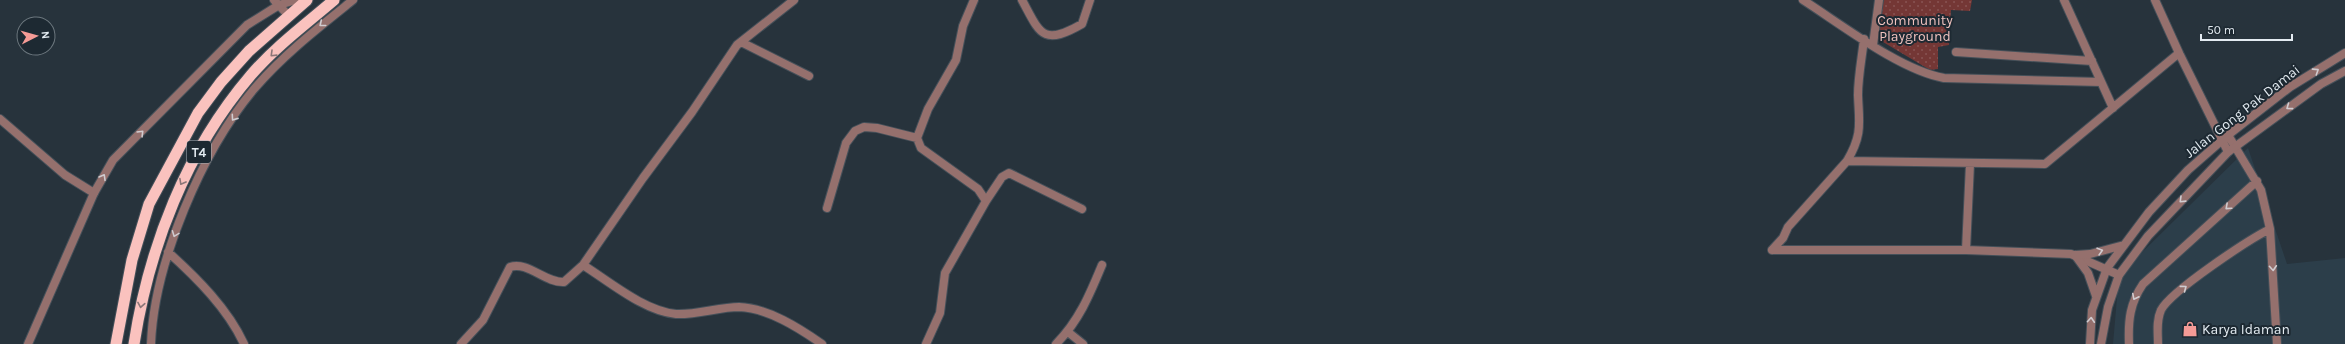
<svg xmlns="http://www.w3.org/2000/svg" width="2345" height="344" font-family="Karla,sans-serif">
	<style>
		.built { fill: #2c3e4a }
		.park { fill: url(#park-dots) }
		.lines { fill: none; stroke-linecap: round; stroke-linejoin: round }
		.minor-casing { stroke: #455059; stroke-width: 10 }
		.tertiary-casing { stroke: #455059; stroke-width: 10 }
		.trunk-casing { stroke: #455059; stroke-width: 13 }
		.minor { stroke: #95706d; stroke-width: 8 }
		.tertiary { stroke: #95706d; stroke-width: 8 }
		.trunk { stroke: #fac2be; stroke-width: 11 }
		.oneway { stroke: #d0ccd0 }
		.oneway2 { stroke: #8c7678 }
		.labels { text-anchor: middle; stroke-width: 4; stroke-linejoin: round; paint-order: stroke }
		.shield { fill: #1d2932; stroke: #a8b1b8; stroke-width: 1 }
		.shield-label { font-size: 13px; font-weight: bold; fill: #e3ebf1 }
		.park-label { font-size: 14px; fill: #f1c2be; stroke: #1d2932 }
		.street-label { font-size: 14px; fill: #e3ebf1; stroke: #1d2932 }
		.poi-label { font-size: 14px; fill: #e3ebf1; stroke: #1d2932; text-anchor: start }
	</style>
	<defs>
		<pattern id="park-dots" width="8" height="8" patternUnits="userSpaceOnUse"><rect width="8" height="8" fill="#743735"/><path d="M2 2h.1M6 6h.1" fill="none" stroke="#885453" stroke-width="1.8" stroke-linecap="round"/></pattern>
	</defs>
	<rect width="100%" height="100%" fill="#27333c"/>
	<path class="built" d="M2248 148 2287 264 2345 258V344H2113L2119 275Z"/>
	<path class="park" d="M1883 0H1972L1970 11 1951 10 1949 45 1938 47V69L1930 70 1878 39Z"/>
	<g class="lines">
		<g class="minor-casing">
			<path id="minor" d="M274 0 289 16
				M1022 0C1040 33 1042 47 1082 24L1090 0
				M1803 0C1842 25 1900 70 1944 78L2101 82
				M2064 0 2113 108
				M2155 0 2179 53 2228 152
				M741 42 809 76
				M1873 45 1879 0
				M1956 52 2092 61
				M0 119 65 175 94 193
				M2228 135 2261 190 2270 229 2277 344
				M1847 161 2045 164 2179 53
				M986 201 1002 177 1009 173 1082 209
				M827 208 846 143 855 131 864 127 877 128 917 138
				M1772 250H1966L2071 254 2119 275
				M1772 250 1783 238 1788 227 1847 161C1863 134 1859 123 1858 95 1858 77 1862 57 1864 39
				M1966 250 1970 164
				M168 252C197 278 228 309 244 344
				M583 265C610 282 644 311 676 314 697 315 719 307 739 307 768 308 799 328 822 344
				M1068 332 1083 344
				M151 344C154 263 202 151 254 89 283 55 318 28 353 0
				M461 344 483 320 510 267C528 261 545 283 564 282L583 265 643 178 692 112 737 45 794 0
				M926 344 940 313 945 273 986 201 978 189 921 148 917 138 928 109 956 60 963 26 974 0
				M1056 344C1079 321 1090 294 1102 265
				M2129 344C2128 320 2130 303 2143 284L2257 181
				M2158 344C2158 333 2156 321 2161 310 2171 291 2248 240 2270 229"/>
		</g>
		<g class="tertiary-casing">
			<path id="tertiary" d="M2075 255 2090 254 2124 245
				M2075 255 2088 273 2096 296
				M28 344 94 193 113 160 247 25 279 5 296 0
				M2090 344 2092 310 2107 268 2149 212 2188 170 2228 135 2290 87 2345 53
				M2101 344 2108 307 2119 275 2148 236 2228 152 2321 84 2345 71"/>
		</g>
		<g class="trunk-casing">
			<path id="trunk" d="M116 344 132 260 149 204 198 113 221 82 249 51 307 0
				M134 344C149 247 186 151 251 75 275 47 306 24 334 0"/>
		</g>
		<use href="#minor" class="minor"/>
		<use href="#tertiary" class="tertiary"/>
		<use href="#trunk" class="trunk"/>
	</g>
	<defs><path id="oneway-chevron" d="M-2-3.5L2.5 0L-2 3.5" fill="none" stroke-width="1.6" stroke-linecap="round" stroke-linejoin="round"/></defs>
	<g class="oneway">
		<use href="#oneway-chevron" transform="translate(322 24) rotate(141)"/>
		<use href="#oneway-chevron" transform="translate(2316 71) rotate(-33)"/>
		<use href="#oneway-chevron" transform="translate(2289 107) rotate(144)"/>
		<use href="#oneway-chevron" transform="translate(234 118) rotate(125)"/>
		<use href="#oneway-chevron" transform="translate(141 133) rotate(-45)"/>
		<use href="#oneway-chevron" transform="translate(103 177) rotate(-60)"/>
		<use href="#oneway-chevron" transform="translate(2182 200) rotate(136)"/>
		<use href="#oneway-chevron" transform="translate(2228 207) rotate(138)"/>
		<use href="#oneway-chevron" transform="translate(175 234) rotate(111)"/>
		<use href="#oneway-chevron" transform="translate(2100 251) rotate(-16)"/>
		<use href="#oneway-chevron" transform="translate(2273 268) rotate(86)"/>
		<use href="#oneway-chevron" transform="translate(2184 288) rotate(-37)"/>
		<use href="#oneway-chevron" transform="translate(2135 297) rotate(117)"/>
		<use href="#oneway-chevron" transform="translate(2091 320) rotate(-86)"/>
	</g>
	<g class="oneway2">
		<use href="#oneway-chevron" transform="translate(273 54) rotate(136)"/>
		<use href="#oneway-chevron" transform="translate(182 182) rotate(119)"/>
		<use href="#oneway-chevron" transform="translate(141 305) rotate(100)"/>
	</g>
	<defs>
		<g id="shop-bare" transform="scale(1.2)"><path d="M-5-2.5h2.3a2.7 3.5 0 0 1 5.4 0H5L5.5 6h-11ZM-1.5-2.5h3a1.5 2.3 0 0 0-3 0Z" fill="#f59b96" stroke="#1d2932" stroke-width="2.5" paint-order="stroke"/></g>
	</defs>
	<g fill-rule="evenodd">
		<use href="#shop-bare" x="2190" y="329"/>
	</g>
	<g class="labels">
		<rect class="shield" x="187" y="141" width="24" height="22" rx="3"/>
		<g class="shield-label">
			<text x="199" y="157">T4</text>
		</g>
		<g class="park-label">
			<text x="1915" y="25">Community<tspan x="1915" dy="16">Playground</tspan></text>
		</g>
		<g class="street-label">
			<text transform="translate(2242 111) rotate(-38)" y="5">Jalan Gong Pak Damai</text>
		</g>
		<g class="poi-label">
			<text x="2202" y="334">Karya Idaman</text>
		</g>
	</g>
	<g transform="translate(36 36) rotate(84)"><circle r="19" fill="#1d2932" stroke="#6c777e"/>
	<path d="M0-3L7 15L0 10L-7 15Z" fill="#f59b96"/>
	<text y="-6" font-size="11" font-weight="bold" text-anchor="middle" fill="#e3ebf1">N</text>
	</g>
	<path d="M2201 34v6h91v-6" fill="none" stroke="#e3ebf1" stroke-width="2"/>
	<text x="2207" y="34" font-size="12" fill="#e3ebf1" stroke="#1d2932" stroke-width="3" paint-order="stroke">50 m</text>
</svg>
